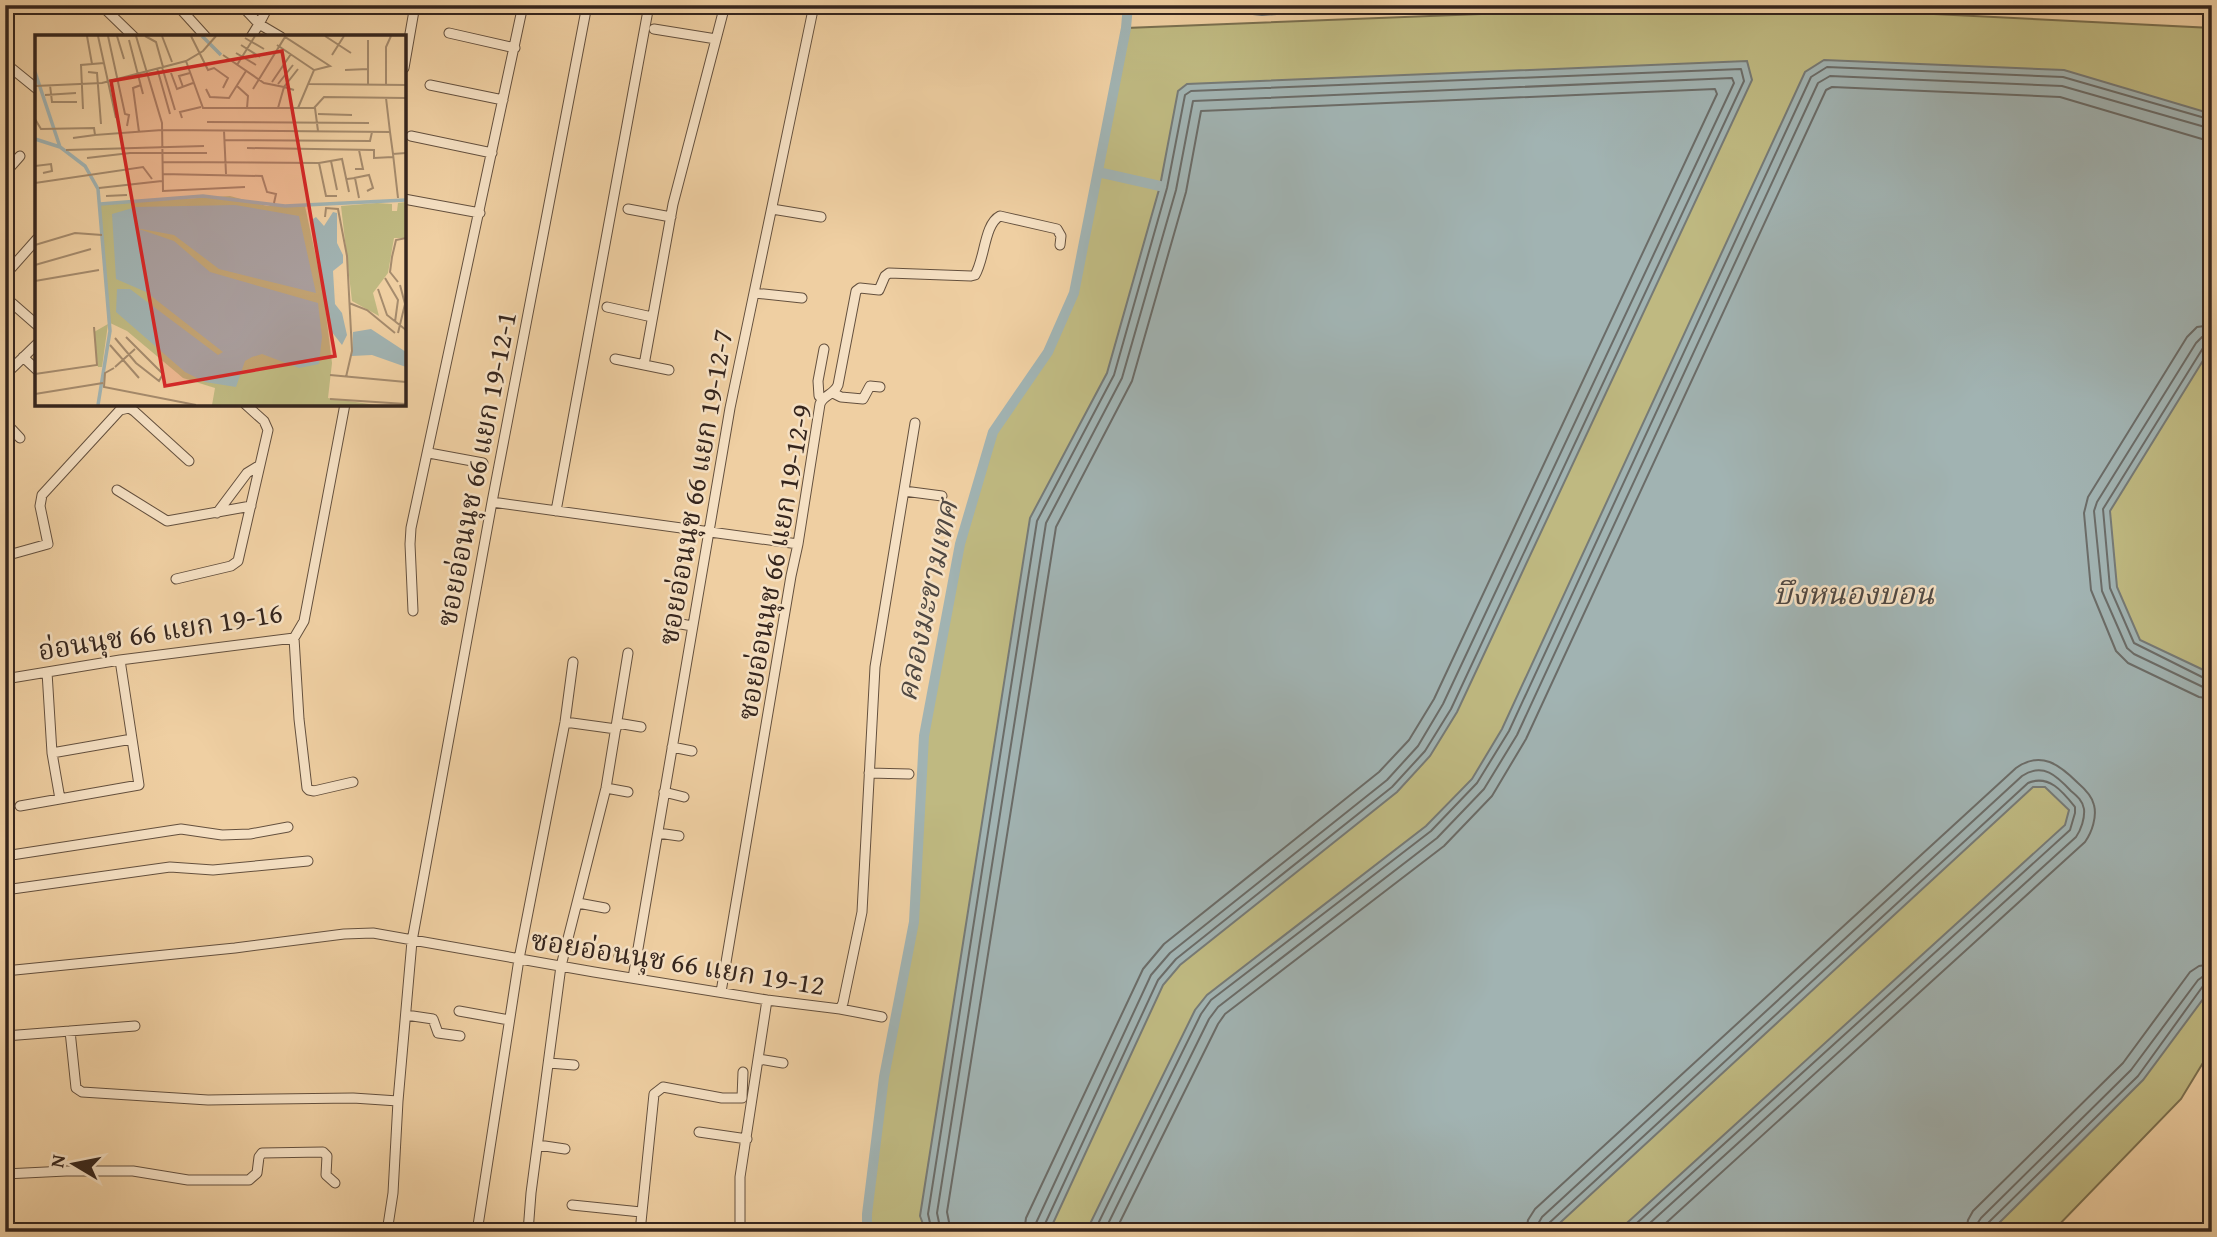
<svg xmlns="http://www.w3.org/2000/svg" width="2217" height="1237" font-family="'Gentium Book Plus','Noto Serif Thai',serif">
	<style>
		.green { fill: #bfb981; stroke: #7a6f4f; stroke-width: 2 }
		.water { fill: #a1b3b2; stroke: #767a76; stroke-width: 2 }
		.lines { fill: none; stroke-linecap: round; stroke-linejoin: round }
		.shore { stroke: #6b6c68; stroke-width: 2 }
		.canal { stroke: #a1b3b2; stroke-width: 10 }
		.street-casing { stroke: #64503e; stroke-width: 11 }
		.street { stroke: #f5e0c3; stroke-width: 9 }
		.labels { text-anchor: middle; stroke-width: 5; stroke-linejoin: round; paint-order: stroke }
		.street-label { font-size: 28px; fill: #35251d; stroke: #f5e0c3 }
		.water-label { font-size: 30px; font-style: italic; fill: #504842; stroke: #f5e0c3 }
		.inset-river { fill: none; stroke: #a1b3b2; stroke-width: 3.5 }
		.inset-road { fill: none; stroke: #a58b6d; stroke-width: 2 }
		.view { fill: #d62828; fill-opacity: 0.15; stroke: #d62828; stroke-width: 3.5 }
		.inset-edge { fill: none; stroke: #35251d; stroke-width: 3.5 }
	</style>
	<rect width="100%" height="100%" fill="#efcfa2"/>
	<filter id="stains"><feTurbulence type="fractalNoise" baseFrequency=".00286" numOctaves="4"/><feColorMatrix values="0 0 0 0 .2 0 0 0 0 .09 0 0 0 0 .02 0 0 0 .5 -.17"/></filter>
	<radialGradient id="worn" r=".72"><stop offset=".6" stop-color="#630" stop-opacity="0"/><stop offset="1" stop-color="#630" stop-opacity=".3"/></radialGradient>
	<path class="green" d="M1711 5H1752L2212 28V1048L2181 1099 2052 1232H867V1214L884 1077 914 922 924 736 960 544 993 432 1048 352 1074 293 1126 28Z"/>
	<path class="water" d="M1218 5H1399L1262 15 1234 12Z
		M1824 60 2064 70 2212 114V346L2110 511 2117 587 2140 640 2212 674V987L2143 1080 1996 1226 1988 1232H1617L2065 825 2069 810 2045 787H2033L1550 1232H1086L1195 1010 1207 995 1426 826 1472 779 1502 729 1805 72Z
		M1747 61 1752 80 1457 712 1430 756 1397 792 1180 965 1163 985 1049 1232H926L920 1216 1030 518 1107 373 1160 186 1178 91 1187 84Z"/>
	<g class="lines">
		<path class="shore" d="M2212 325 2197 327 2187 337 2088 497 2084 513 2091 590 2116 651 2128 663 2199 697 2212 699
			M2212 335 2202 337 2196 343 2097 502 2094 511 2102 591 2127 648 2134 654 2203 687 2212 689
			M2212 344H2207L2203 348 2103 509 2110 588 2134 643 2206 679 2212 680
			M932 1232 928 1214 1037 521 1114 375 1167 188 1185 95 1191 91 1741 69 1744 81 1451 709 1425 751 1392 787 1176 959 1158 980 1044 1226 1043 1232
			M941 1232 937 1213 1046 523 1122 378 1176 190 1193 101 1732 78 1734 83 1443 704 1418 746 1387 780 1170 953 1151 975 1036 1223 1034 1232
			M951 1232 947 1212 1056 527 1132 381 1186 192 1201 111 1715 89 1717 94 1434 699 1409 740 1379 772 1164 944 1143 969 1026 1218 1024 1232
			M1094 1232 1201 1014 1211 1000 1431 831 1477 783 1509 731 1811 77 1827 67 2063 77 2212 120
			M1104 1232 1209 1019 1218 1007 1437 838 1484 789 1517 735 1818 83 1830 76 2062 86 2212 129
			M1115 1232 1218 1024 1225 1014 1444 846 1492 796 1526 739 1826 90 1832 87 2060 97 2202 139 2212 140
			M1526 1232 1528 1220 1535 1209 2016 768C2041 750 2060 765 2078 783 2085 789 2092 796 2094 805 2097 817 2092 832 2085 842L1656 1232
			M1537 1232 1538 1224 1542 1217 2022 776C2043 762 2057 776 2071 791 2077 796 2083 801 2084 809 2085 818 2081 830 2076 837L1640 1232
			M1546 1232 1548 1224 2028 783C2049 774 2063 792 2075 807V813L2070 830 1627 1232
			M1966 1232 1968 1220 1973 1211 2123 1063 2190 972 2199 966 2212 964
			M1976 1232 1977 1224 1981 1218 2131 1070 2198 980 2205 975H2212
			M1985 1232 1987 1224 2138 1076 2203 986 2212 983"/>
		<path class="canal" d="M1098 172 1160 186
			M867 1232V1214L884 1077 914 922 924 736 960 544 993 432 1048 352 1074 293 1126 28 1128 5"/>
		<g class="street-casing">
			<path id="street" d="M101 5 134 37
				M177 5 206 37
				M241 5 259 24 269 5
				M654 29 716 39
				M449 33 515 48
				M251 37 259 24 281 37
				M5 63 37 89
				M404 68 415 5
				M430 85 503 100
				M411 136 492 153
				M5 173 20 156
				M404 199 480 213
				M628 209 671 217
				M772 209 821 217
				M5 275 37 239
				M754 293 802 298
				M5 297 37 325
				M607 307 652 317
				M23 357 37 370
				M615 359 669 370
				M644 365 673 204 725 5
				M5 375 37 344
				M833 393 841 397 863 399 870 386 880 387
				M823 399 819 396 818 381 824 349
				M5 422 20 438
				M429 453 483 463
				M117 490 167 521 251 506
				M904 491 942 496
				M492 502 798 544
				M556 511 649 5
				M217 513 247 473 260 465
				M5 556 48 544 40 506 42 495 120 410 129 408 134 411 189 461
				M176 579 231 566 238 561 268 430 264 421 245 404
				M413 611 410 544 411 528 523 5
				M670 622 692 626
				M294 638 299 719 307 788 309 790 314 791 353 782
				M47 672 52 753 132 739
				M5 679 120 660 294 638 304 621 345 404
				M565 722 616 729
				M617 723 641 727
				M672 747 692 751
				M52 753 60 799
				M869 773 909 774
				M606 788 628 792
				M664 792 684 797
				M20 806 139 785 120 660
				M658 833 679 836
				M5 856 181 829 222 835 250 834 288 827
				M5 890 170 867 213 870 308 861
				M578 903 605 908
				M619 956 636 959
				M5 971 235 948 344 934 373 933 594 972 767 1000 840 1009 843 1003 862 912 875 667 915 423
				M633 978 730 408 814 5
				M721 992 791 576 798 544 820 404C823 395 834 395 838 385L856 291 860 288 879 290 885 276 889 273 971 276 975 275C985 259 984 224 1000 216L1057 229 1061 236 1060 245
				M840 1009 882 1017
				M459 1011 509 1020
				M406 1015 433 1019 438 1033 460 1036
				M70 1031 76 1088 82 1092 208 1100 353 1098 398 1101
				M5 1036 135 1026
				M759 1059 783 1063
				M549 1063 574 1065
				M699 1132 747 1139
				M538 1145 565 1149
				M5 1174 66 1171H133L188 1180H249L257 1173 259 1157 262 1153 323 1152 327 1156 326 1175 335 1183
				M572 1205 641 1212
				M387 1232 393 1193 398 1101 412 941 492 502 587 5
				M477 1232 519 959 565 722 573 662
				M528 1232 531 1193 561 966 606 788 628 653
				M640 1232 654 1094 663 1087 722 1098H742L743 1072
				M740 1232V1177L767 1000"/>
		</g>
		<use href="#street" class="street"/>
	</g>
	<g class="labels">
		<g class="street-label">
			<text transform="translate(476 469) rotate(-79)" y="10">ซอยอ่อนนุช 66 แยก 19-12-1</text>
			<text transform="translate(695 487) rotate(-80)" y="10">ซอยอ่อนนุช 66 แยก 19-12-7</text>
			<text transform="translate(774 562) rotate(-80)" y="10">ซอยอ่อนนุช 66 แยก 19-12-9</text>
			<text transform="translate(160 631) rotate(-9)" y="10">อ่อนนุช 66 แยก 19-16</text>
			<text transform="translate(678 962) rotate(9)" y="10">ซอยอ่อนนุช 66 แยก 19-12</text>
		</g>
		<g class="water-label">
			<text x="1854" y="604">บึงหนองบอน</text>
			<text transform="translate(927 601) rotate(-78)" y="10">คลองมะขามเทศ</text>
		</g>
	</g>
	<g transform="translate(35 35)">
		<rect width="371" height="371" fill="#efcfa2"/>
		<path d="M195 161 232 171H270L288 255 297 328 293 363 341 370H177L180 353 148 343 92 296 73 287 65 169ZM371 167V203H359L353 238 338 258 344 281 317 266 306 171 342 168 357 169V176H362L363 168ZM73 289 67 332H63L59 297Z" fill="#bfb981"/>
		<path d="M200 170 264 181 281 258 184 234 139 200 101 193 139 206 175 237 283 268 287 302 284 329 264 333 227 319 217 322 210 326 201 352 170 347 150 337 81 277 82 254H95L183 320 188 317 111 257 81 244 77 179 101 172ZM298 177 302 178V208L308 220V228L298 236 300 269 307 278 312 300 307 310 296 296 275 186 281 182 289 191ZM336 294 371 317V332L337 320 317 321 318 297Z" fill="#a1b3b2"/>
		<path class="inset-river" d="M167 1 186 20M0 37 25 112 50 131 63 154 75 296 63 370M0 104 25 112M65 169 168 161 250 171 371 165"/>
		<path class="inset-road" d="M52 1 57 29M63 1 81 83M73 1 90 79 94 80 92 91M82 1 89 24M101 1 127 88 128 156 210 152M110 1 121 7 128 32M127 1 137 27M156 1 173 35 179 33 193 43 188 53M290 1 316 18M210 3 229 14M94 5 108 59M333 5V49M206 10 225 22M242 10 279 35M201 18 221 30M188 20 229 48 249 52 243 73M297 20 309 1M151 26 168 73H279L289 62 371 63M202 30 220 1M127 32 140 75M122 33 135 79M310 35 333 34M53 37 62 38 66 89M136 38 142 54 158 48M237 47 256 19M243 49 258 30M274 49 371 50M351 49V12L356 1M15 50 17 67H42M0 51 67 48 151 26 168 16 181 1M202 51 213 61 212 73M148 52 144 41 155 38M171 54 175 62 194 63 211 36M218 54 250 2 295 31 279 35 263 73M259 55 249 52 263 34M10 60 41 58M351 63 355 97M280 73 283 96M48 74 46 30 69 28M283 79 317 80M147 83 145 77 166 72M0 84 6 94 59 93 60 100 127 95 355 97 358 119 371 118M172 87 334 88M189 96 191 139M104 97 98 53 106 50M38 103 60 100M190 105 335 106 337 97M212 113 339 115V123L358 122M31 115 169 111M358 119 363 163M52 123 95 118H172M296 126 302 155M127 127 284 128 307 124 314 157M284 128 291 161H302M0 131 16 129 17 136 8 138M320 134H328L324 115M127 139 227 141 232 157 241 159 239 168M319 143 334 140 338 153 332 156M312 144 320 143 324 163M0 148 108 132 117 144M64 153 127 146M71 161 92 160M290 182 291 173 303 174 312 221 317 316 311 342M0 210 40 198 67 200M0 230 56 214M350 243 363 265 360 287M0 246 64 235M363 247 355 237 357 222 361 205 371 203M343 254 352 280 371 295M314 268 332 275 360 298M363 298 370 269 365 250M80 303 101 328 124 346 128 339 91 302M75 310 104 343M80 332 100 314M79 333 70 338 69 352 161 370M0 339 62 330 59 292M295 340 371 347M0 359 68 348M295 364 371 369"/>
		<path class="view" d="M247 16 300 321 130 351 76 46Z"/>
		<rect width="371" height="371" class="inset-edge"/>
	</g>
	<rect width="2217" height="1237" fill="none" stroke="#efcfa2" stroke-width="28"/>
	<rect x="7" y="7" width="2203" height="1223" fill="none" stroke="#35251d" stroke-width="3.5"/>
	<rect x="14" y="14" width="2189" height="1209" fill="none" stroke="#35251d" stroke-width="2"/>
	<g transform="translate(74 1164) rotate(280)" stroke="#f5e0c3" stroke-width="5" paint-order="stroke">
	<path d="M0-5L12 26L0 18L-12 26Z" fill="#35251d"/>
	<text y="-10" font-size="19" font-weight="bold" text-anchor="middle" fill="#35251d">N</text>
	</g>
	<rect width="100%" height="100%" filter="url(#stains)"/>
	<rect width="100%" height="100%" fill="url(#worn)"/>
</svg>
